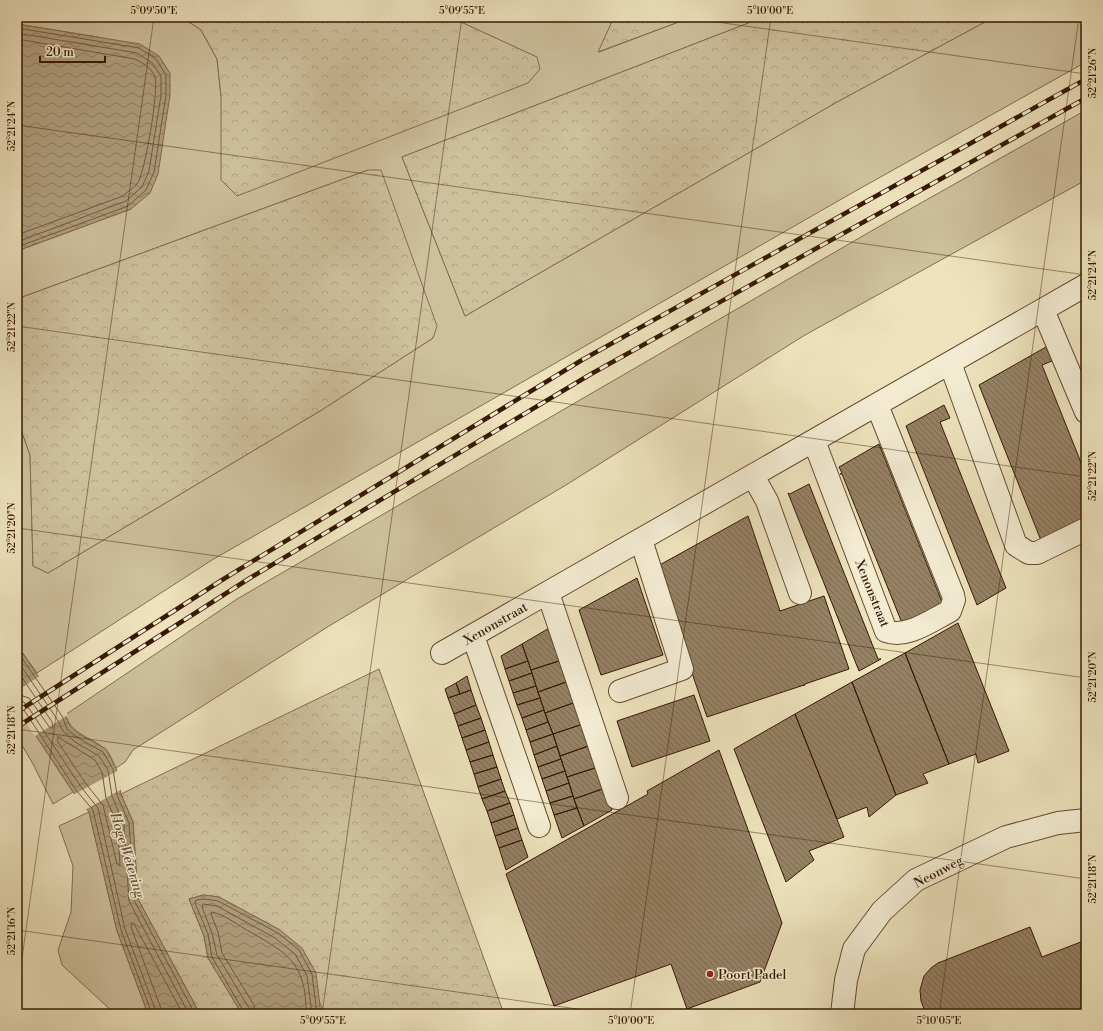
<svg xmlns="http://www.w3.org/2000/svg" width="1103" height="1031" font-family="'Libre Bodoni',serif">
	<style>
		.green { fill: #cec09d; stroke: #826c50 }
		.forest { fill: url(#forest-crowns); stroke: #826c50 }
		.water { fill: url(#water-waves); stroke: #7f684d }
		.pier { fill: #ede2bc }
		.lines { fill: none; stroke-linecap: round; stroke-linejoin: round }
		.shore { stroke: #735a40; stroke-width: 1 }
		.building { fill: url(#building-back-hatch); stroke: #371804 }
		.minor-casing { stroke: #644a32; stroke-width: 24 }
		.minor { stroke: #f3ecd3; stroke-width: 22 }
		.rail-casing { stroke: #371804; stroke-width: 4.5 }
		.rail { stroke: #f3ecd3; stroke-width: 3; stroke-dasharray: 9; stroke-linecap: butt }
		.ticks { fill: none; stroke: #371804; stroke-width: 1; stroke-opacity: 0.45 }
		.poi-dot { fill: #8f2418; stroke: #f3ecd3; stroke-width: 1.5 }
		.labels { text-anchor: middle; stroke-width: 3; stroke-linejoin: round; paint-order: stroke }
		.street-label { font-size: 13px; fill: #371804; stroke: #f3ecd3 }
		.poi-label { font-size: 13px; fill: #371804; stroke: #f3ecd3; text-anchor: start }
		.water-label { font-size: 14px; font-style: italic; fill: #674d34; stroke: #f3ecd3 }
		.neatline { fill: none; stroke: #371804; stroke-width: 1.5 }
		.ticks-label { font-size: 10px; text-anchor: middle; fill: #371804 }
	</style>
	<defs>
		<pattern id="forest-crowns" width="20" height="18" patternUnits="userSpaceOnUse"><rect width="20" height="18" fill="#cec09d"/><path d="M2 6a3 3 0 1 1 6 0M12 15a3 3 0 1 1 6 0" fill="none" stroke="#b2a486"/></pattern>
		<pattern id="water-waves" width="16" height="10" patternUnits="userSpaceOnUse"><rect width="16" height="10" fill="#af9d7d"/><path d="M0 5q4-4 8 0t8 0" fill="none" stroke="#8f7f64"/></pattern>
		<pattern id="building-back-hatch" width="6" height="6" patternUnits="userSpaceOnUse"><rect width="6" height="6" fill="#968164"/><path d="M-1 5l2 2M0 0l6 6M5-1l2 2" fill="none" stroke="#7b6950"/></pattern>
	</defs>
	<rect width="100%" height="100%" fill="#ede2bc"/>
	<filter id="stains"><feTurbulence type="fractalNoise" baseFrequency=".005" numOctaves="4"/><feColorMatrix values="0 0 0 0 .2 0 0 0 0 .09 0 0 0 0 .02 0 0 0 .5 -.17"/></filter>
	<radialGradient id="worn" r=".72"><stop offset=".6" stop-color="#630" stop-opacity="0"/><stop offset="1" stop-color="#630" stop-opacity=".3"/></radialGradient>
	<path class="green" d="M17 17H181L201 30 217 59 221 96 536 57 450 17H614L599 52 692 17H764L402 157 465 316 837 102 994 17H1086V62L852 193 212 560 37 673 17 645V418L30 455 33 566 48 573 320 411 433 338 368 170 17 299V251L131 209 98 37 17 24Z
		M1086 110V180L805 335 566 485 329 626 133 750 125 762 116 768C113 762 110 753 105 749 89 735 74 737 65 715L237 599 873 230Z
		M17 707 73 792 53 804 33 764 17 737Z
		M89 812 117 931 148 1014H115L62 965 58 950 71 912 73 866 59 826Z"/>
	<path class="forest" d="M182 17H450L537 57 540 69 528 83 237 196 221 180V96L217 59 201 30Z
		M614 17H692L598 52Z
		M764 17H994L837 102 465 316 402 157Z
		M368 170H381L437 326 433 338 320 411 48 573 33 566 30 455 17 418V299Z
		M379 669 504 1014H321L322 1007 280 930 219 897 203 895 189 899 204 936 208 958 242 1014H200L138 899 133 822 121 794Z"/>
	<path class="water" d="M17 24 140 44 159 56 170 73V95L158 174 150 193 131 209 17 251Z
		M17 645 65 715 70 726 81 735 106 749 116 768 121 794 133 822 138 899 200 1014H148L117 931 89 812 73 792 17 707Z
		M204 895 219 897 280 930 302 948 316 973 321 1014H242L208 958 204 936 189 899Z"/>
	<path class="pier" d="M41 675 68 715 35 736 17 710V691Z
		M119 770 122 789 85 810 73 795Z"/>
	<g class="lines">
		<path class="shore" d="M17 28 139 48 156 59 166 75V95L154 172 146 190 128 206 17 247
			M17 33 137 53 152 63 161 76V95L149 171 142 187 126 201 17 242
			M17 39 135 59C142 63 152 68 155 77 159 89 145 174 137 184 133 188 127 192 123 196L17 235
			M17 651 62 716 67 729 78 738 103 752 113 769 117 795 129 823 134 900 195 1014
			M17 660 57 719 63 731 75 742 99 756 108 770 112 796 124 825 129 901 189 1014
			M17 670 52 722 53 728H50L29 698 17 694
			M17 700 24 702 30 710 81 787 98 808 125 929 157 1014
			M17 705 21 706 26 713 76 790 93 810 121 930 152 1014
			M58 737 95 760 102 772 106 798 118 826 120 866 117 864 103 805 86 784 58 742Z
			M163 1014 131 927 132 923 134 924 183 1014
			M245 1014 212 957 208 934 195 903 196 900 204 899 218 901 278 933 299 950 312 974 317 1014
			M250 1014 249 1008 217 955 212 933 202 907 203 904 217 906 275 938 295 954 307 976 312 1014
			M256 1014 254 1005 222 953 218 932 211 914 212 912C223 914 235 923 245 929 285 952 307 961 306 1014"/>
	</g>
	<path class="building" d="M1086 325V341L1081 328Z
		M1046 347 1052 361 1042 365 1086 475V518L1042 543 979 385Z
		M944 405 950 418 940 422 1006 588 977 605 906 426Z
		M879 444 944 607 902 623 842 474H840L842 473 839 467Z
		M809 484 878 659H881L859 671 788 493 790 494Z
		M748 516 780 611 824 596 849 669 805 684 804 686V685L707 717 656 567Z
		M637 578 663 655 601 675 579 610Z
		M958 623 1009 751 978 763 976 754 949 764 905 653Z
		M551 627 562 660 531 670 522 644Z
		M522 644 528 661 505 669 501 656Z
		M905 653 949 764 923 774 928 783 896 795 852 682Z
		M562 660 569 681 538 692 531 670Z
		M528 661 532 673 509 681 505 669Z
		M532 673 536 686 513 693 509 681Z
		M467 676 471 690 460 694 456 683Z
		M569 681 576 702 545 713 538 692Z
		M852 682 896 795 869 817 867 807 837 819 795 714Z
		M456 683 460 694 448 698 445 689Z
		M536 686 540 698 517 705 513 693Z
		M471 690 476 705 454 714 448 698Z
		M694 695 710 741 632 767 617 721Z
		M540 698 544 710 522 718 517 705Z
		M576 702 583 724 553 734 545 713Z
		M476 705 481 718 458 726 454 714Z
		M544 710 548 722 526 730 522 718Z
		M795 714 844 837 809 851 814 860 786 882 734 749Z
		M481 718 485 730 462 738 458 726Z
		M548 722 553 734 530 742 526 730Z
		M583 724 591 745 560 756 553 734Z
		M485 730 489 742 466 750 462 738Z
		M553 734 557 746 534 755 530 742Z
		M489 742 493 755 470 762 466 750Z
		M591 745 598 767 567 777 560 756Z
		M557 746 561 759 538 767 534 755Z
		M719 750 782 923 760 982 687 1009 671 964 554 1006 506 874 648 794 647 791Z
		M493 755 497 767 474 774 470 762Z
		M561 759 565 771 542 779 538 767Z
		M497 767 501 779 478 787 474 774Z
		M598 767 605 788 574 799 567 777Z
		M565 771 569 783 546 791 542 779Z
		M501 779 505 791 482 799 478 787Z
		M569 783 573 796 550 803 546 791Z
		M605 788 612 810 584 826 574 799Z
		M505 791 510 803 487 811 482 799Z
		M573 796 577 808 554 815 550 803Z
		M510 803 514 815 491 823 487 811Z
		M577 808 584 826 562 838 554 815Z
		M514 815 518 828 495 836 491 823Z
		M518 828 522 840 499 848 495 836Z
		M522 840 528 857 506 870 499 848Z
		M1030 927 1042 957 1086 940V1014H926L921 1001 920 990 924 976 931 968 938 963Z"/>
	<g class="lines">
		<g class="minor-casing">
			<path id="minor" d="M1043 310 1086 412
				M950 363 1016 545 1029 553H1037L1086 529
				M814 441 886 631C907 639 932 620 950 611L954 600 953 595 877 405
				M753 476 767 501 800 593
				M548 593 617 798
				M473 636 539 826
				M442 653 1086 285
				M620 691 682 669 641 540
				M842 1014 846 980 854 949 882 911 916 880 1006 837 1058 823 1086 820"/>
		</g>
		<use href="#minor" class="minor"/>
		<g class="rail-casing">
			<path id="rail" d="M17 712 222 580 582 360 1086 79
				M17 727 250 578 591 374 1086 98"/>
		</g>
		<use href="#rail" class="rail"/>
	</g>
	<path class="ticks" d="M681 17 1086 74M17 125 1086 275M17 326 1086 477M17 528 1086 678M17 729 1086 879M17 930 613 1014M17 994 154 17M322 1014 462 17M630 1014 771 17M939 1014 1079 17"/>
	<circle class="poi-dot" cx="710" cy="974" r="4"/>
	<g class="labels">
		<g class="street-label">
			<text transform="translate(873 593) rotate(68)" y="5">Xenonstraat</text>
			<text transform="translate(495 623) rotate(-30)" y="5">Xenonstraat</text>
			<text transform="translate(938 871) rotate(-28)" y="5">Neonweg</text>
		</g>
		<g class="poi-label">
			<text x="718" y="979">Poort Padel</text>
		</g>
		<g class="water-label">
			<text transform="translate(128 855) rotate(73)" y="5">Hoge Wetering</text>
		</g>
	</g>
	<rect width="1103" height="1031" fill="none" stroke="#ede2bc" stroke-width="44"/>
	<path d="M40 56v6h65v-6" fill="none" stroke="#371804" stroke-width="2"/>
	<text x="46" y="56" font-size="12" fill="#371804" stroke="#f3ecd3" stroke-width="3" paint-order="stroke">20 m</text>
	<rect x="22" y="22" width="1059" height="987" class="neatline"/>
	<g class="ticks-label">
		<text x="154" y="14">5°09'50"E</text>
		<text x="462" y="14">5°09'55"E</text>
		<text x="770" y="14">5°10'00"E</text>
		<text transform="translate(1092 73) rotate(-90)" y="4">52°21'26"N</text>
		<text transform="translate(11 126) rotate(-90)" y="4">52°21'24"N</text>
		<text transform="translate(1092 275) rotate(-90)" y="4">52°21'24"N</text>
		<text transform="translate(11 327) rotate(-90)" y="4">52°21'22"N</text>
		<text transform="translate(1092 476) rotate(-90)" y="4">52°21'22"N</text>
		<text transform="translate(11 528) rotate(-90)" y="4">52°21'20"N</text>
		<text transform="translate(1092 677) rotate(-90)" y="4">52°21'20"N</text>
		<text transform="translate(11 730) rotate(-90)" y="4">52°21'18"N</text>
		<text transform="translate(1092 879) rotate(-90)" y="4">52°21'18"N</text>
		<text transform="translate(11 931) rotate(-90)" y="4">52°21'16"N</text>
		<text x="323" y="1024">5°09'55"E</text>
		<text x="631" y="1024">5°10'00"E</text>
		<text x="939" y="1024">5°10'05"E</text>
	</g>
	<rect width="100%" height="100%" filter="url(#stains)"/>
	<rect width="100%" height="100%" fill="url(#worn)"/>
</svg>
